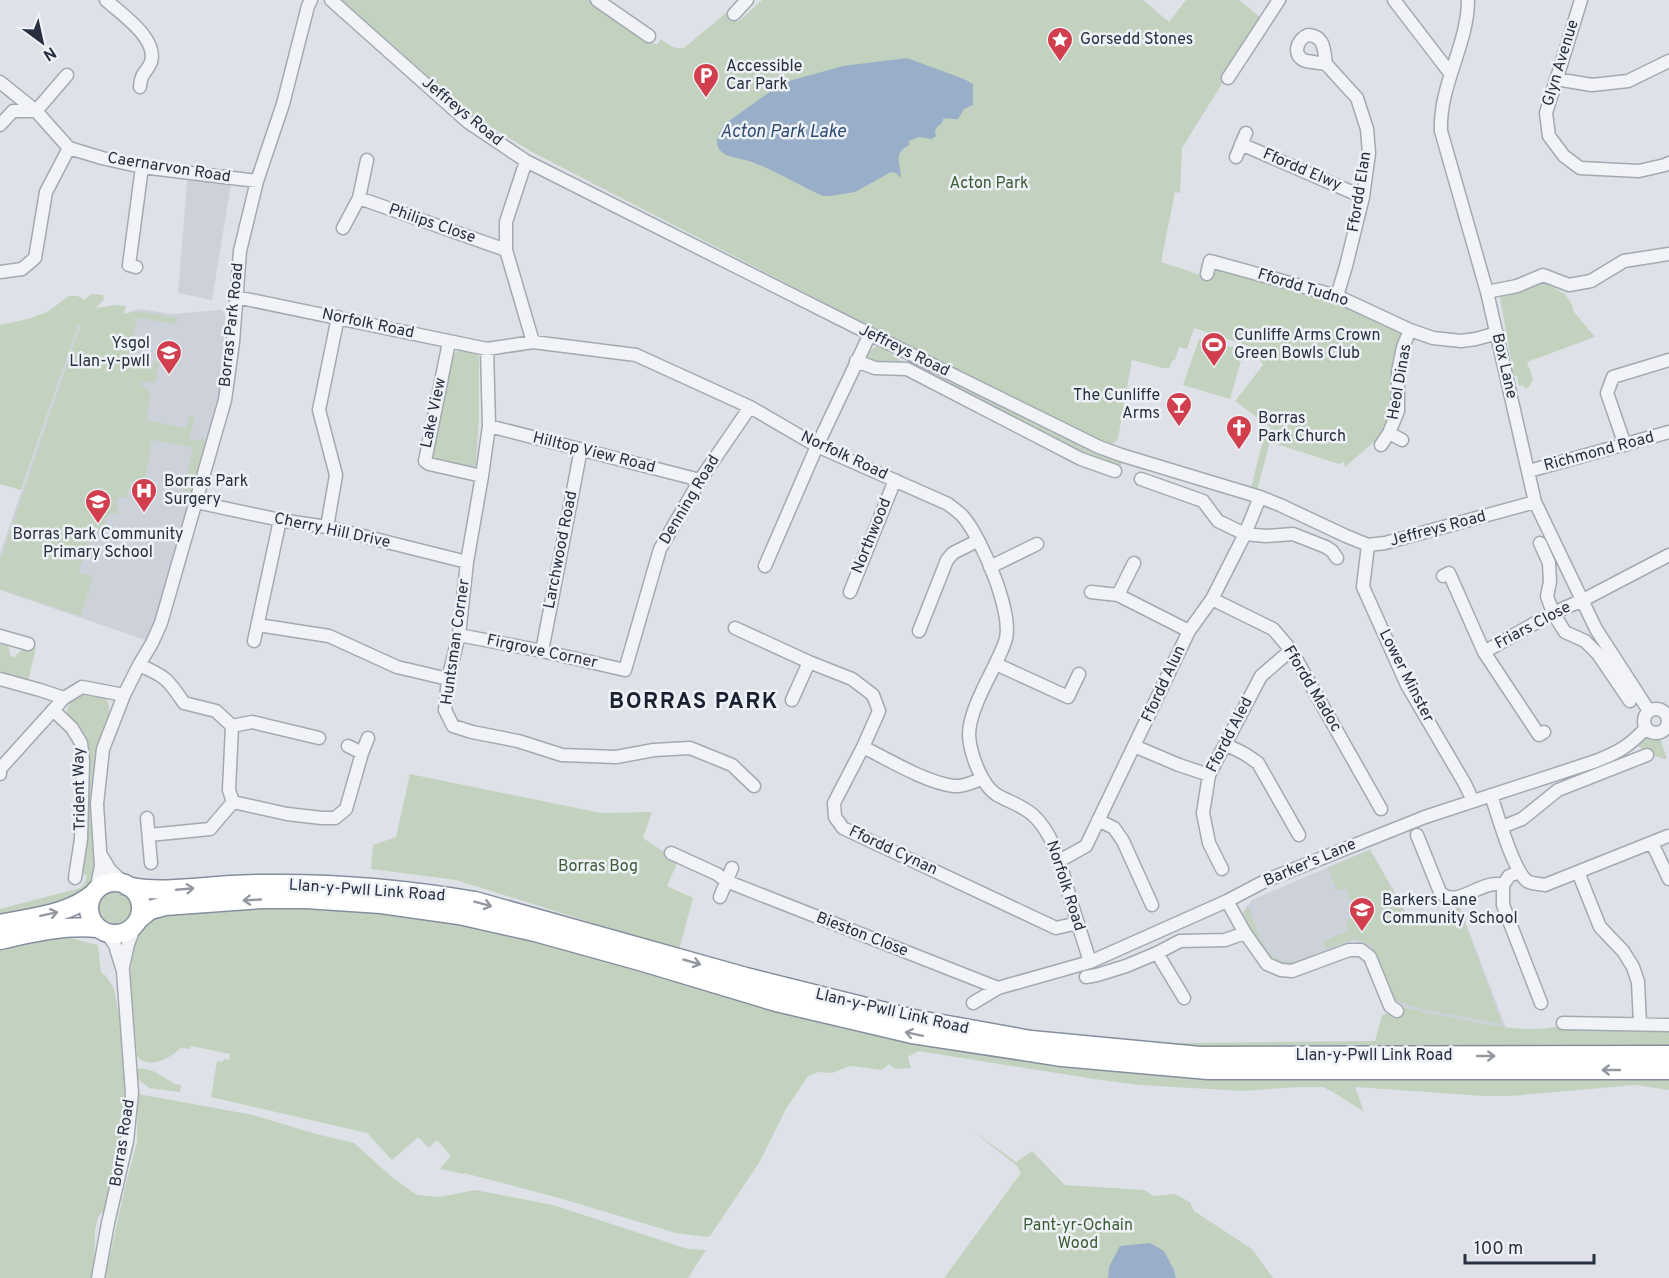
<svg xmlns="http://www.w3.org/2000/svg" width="1669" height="1278" viewBox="0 0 1669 1278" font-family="Overpass,sans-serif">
	<rect width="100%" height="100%" fill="#dee2e8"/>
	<!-- built -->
	<path fill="#ccd1da" d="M188,171L232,178L212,300L178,293Z
		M138,309L173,314L221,310L224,312L225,316L221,394L206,445L194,496L151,642L0,590V554L78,326L120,316Z
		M1370,849L1413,924L1459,905L1506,1028L1420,1012L1394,1003L1371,948L1354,941L1292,966L1266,955L1243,913L1252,900Z"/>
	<!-- green -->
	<path fill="#c3d2bf" d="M342,0H589L657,45L661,39C668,44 675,50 684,48L727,12L738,22L762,0H1143L1169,22L1186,0H1239L1262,19L1182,148L1180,193L1175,192L1161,262L1210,278L1214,268L1335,300L1400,331L1402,338L1395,405L1379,444L1373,443L1345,467L1344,462L1339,464L1270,442L1257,490L1251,488L1263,440L1271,428L1235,401L1263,365L1256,352L1251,347L1194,328L1187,349L1179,347L1175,360H1173L1169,368H1163L1132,360L1118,439L1114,443L1109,444L924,354L532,152L472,115Z
		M1540,283L1547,284L1565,294L1571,303L1574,312L1595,337L1527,362L1533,379L1529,387L1525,389L1524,385L1519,386L1517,376H1514L1500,298L1501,294Z
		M92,294L103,295L104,299L96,308L116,305L126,306L124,314L138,311L177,318L176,324L137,318L129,352L130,356L145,360L144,368L152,369L154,361L159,362L155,383L143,381L141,385L147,388L150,393L147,420L186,428L189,416L195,417L189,439L195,441L204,438L206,445L192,490L189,492L183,491L193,450H191L192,447L152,440L145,482C133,480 129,489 125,498L118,497L116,504C118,508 119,510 117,515L112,513L107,515L104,520L106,521L105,523L107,524L105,531L100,532L94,530L78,572L93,577L81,616L0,589V561L80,327L83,325L78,326L21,490L0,484V325L28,319L47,312L69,296H78L84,300Z
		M1199,339L1244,350L1230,399L1183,385Z
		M876,346C887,347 894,358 904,362C978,392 1047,434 1122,463L1121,466L1084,452L936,377L868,360L866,356L872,349Z
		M459,349L474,351L479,356V421L476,462V465L468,469L434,461L431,455L452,356Z
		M0,640C7,643 10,648 10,656L15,657C21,649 26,646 36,647L28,681L0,671Z
		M83,691L105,697L109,705V714L96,756L92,779V827L96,845L98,863L91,886L78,898L0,918V909L80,888L84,885L87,876L84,874L81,865L86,762L66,715C67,704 74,697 83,691Z
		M1649,734L1653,736H1659L1667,758L1664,759L1655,756L1638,746Z
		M410,774L601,813L652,812L643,838L678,861L667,886L693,898L679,950L456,880L371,869L373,845L396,837Z
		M1370,850L1413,926L1459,907L1502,1024L1421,1009L1396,1001L1371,945L1355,939L1326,949L1323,941L1349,931L1346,920L1357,916L1346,888L1337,891L1328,868Z
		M96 907a19 19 0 1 1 38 0a19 19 0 1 1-38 0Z
		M1248,905C1256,925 1263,963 1291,962C1298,962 1307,956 1314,954L1315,957C1308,960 1299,965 1292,966C1267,969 1253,931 1243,913Z
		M241,906L380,910L480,923L853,1025L1669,1077V1090L1636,1085L1511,1096H1483L1355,1087L1364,1112L1333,1092L1323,1087H1297L1244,1091L1139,1085L1094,1079L918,1051L908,1057L911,1068L895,1069L889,1064L882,1070L850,1066L832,1073L818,1072L808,1076L786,1109L759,1163L710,1236L706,1237L676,1233L559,1198L464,1173L463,1174L440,1169L451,1156L437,1140L429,1148L418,1137L392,1160L367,1133L211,1097L217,1061L223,1062L224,1059L229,1060L230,1054L191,1046L190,1049L181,1048C170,1058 150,1070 137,1057C136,1016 113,934 163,913C170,910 179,911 186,910C204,909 223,907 241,906Z
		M63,936L98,945L101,972L106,976L114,989L119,1016L124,1069V1111L120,1153L107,1207L98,1217L95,1231L94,1278H0V951Z
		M1404,1007C1424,1013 1444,1016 1465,1020C1496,1026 1531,1034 1563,1025L1565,1028L1669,1031V1048H1255L1164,1045L1155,1041L1173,1043L1375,1041L1382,1015L1394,1011L1399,1012Z
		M141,1068L153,1071L175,1084L181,1085L180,1092L149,1088L137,1078L136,1070Z
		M138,1094L253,1115L316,1134L354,1143L393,1178L417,1195L440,1197L475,1190L553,1205L688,1249L706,1250L688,1278H105L126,1183L137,1142Z
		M969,1128L1016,1162L1032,1151L1065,1185L1144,1190L1154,1196L1175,1194L1190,1202L1194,1211L1252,1249L1273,1278H1176L1174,1270L1109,1267L1108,1278H944L1021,1173L1016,1165Z"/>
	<!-- water -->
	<path fill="#98aec9" d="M907,58L964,79L973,84V105L964,109L958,119C952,120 948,117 943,119L942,123L938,126L935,131L936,136L932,139L919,137L909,141V145C892,154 901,163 901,178L896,173L891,172L855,192L830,196H823C798,185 775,170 749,161C740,158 725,158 719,149C714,140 720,129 726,123L774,89L789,81L843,66Z
		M1150,1243L1164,1251L1174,1270L1176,1278H1108L1109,1267L1120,1246Z"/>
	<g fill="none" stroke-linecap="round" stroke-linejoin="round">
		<defs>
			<path id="minor" d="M106,0C121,14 158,38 151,62C147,73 141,71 140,87
				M331,0L468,122L526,161L870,334L1099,447L1121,455L1260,497L1280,505L1346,536L1368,545L1385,543L1535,502
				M597,0L649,36
				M1394,0L1450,73
				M1468,0C1468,45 1439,85 1441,131L1487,292L1535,502L1596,629L1649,711
				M1581,0L1546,113L1549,136L1564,156L1580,168L1639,171L1665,165L1669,163
				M734,14L747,0
				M1308,35C1325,36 1324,50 1326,64C1320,63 1312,62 1306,61C1291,56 1297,39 1308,35Z
				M1326,64L1357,98L1367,129L1369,153L1363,197L1346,266L1337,296
				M1228,78L1279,0
				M1556,79L1592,85L1628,81L1669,61
				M0,82L36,111L69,148L102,158L142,167L257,181
				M0,125L13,111H36L67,75
				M1241,144L1363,197
				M1236,157L1246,133
				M526,161L506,222V250L533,342
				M359,198L506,250
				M343,228L359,198L367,160
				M136,267L129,265L142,167
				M0,272L22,269L35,258L46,192L69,148
				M1207,274L1210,261L1337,296L1410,330L1433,338L1461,341L1476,339L1497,333
				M1487,292L1517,286L1543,275L1569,285L1591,281L1624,261L1669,254
				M236,297L487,349L533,342L636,355L750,407L817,446L948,504C954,509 961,513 965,519C982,540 1015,616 1005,642C996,668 969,707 969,735C970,753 981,785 997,795C1008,801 1023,806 1033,815C1056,836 1062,872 1071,901C1077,922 1084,942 1090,962
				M449,342L425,461L429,464L482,476
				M487,349L489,426L482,476L467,562L459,635L448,679L445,710L453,726L472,732L518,741L562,755L616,757L654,750L690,748L732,765L754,786
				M856,361L875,368L907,369L1081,459L1115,471
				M489,426L700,480
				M1389,433L1402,440
				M1381,445L1389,433L1398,411V372L1403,347L1410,330
				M1625,445L1607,393L1613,377L1669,360
				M1529,471L1669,432
				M1141,479L1203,501L1218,521L1245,534L1266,536L1293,534L1326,547L1332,551L1337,558
				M196,502L280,520L327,527L467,562
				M327,527L336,475L319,410L338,317
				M1540,543L1549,563L1550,582L1547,596L1553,613L1565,632L1585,641L1598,654L1630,701
				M1368,545L1363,587L1407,685L1465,784L1473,801
				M765,566L817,446L870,334
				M990,567L1037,544
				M1443,576L1449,573L1484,652L1539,735L1544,732
				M850,592L895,480
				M1091,592L1118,595L1189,631
				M1118,595L1134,563
				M1212,599L1273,629L1291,650L1381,809
				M258,625L329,636L397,667L448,679
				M735,628L809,662L852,679L873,695L879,711L863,747L834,803L835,817L843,828L1056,928L1078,923
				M919,631L947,560L953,553L977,541
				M459,635L542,651L625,670L660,549L700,480L750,407
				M0,636L28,644
				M254,641L280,520
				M542,651L581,449
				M1484,652L1553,613L1583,600L1669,555
				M996,664L1068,697L1079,674
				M139,665C165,676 168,679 184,703L216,711L232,726L229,790L233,802L287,814L322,818H335L346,809L362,753L368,738
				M0,679L40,690L64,698
				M792,700L809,662
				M1644 721a12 12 0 1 1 24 0a12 12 0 1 1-24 0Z
				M53,710L72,728L81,743L83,761L81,839L75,878
				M232,726L252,722L319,738
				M1225,744L1245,754L1258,763L1299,835
				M348,746L362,753
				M1134,746L1179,765L1209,775
				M863,747C889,760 927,783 954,786C964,787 973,782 981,779
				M0,774V769L64,698L82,687L124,695
				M1491,795C1497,813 1513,870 1527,881C1532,884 1540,884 1545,885L1668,836
				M147,818L151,863
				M1098,820L1114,828L1123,841L1152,905
				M1502,827L1522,819L1558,790L1647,755
				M149,835L210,829L233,802
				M1417,835L1440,892C1457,910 1482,878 1503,885L1509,876L1519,872
				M1652,843L1669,879
				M671,853L717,874L726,881L998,988
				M101,855L110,870L125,884
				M1059,861L1086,846L1189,631L1212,599L1245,534L1260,497
				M1222,869L1209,843L1203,813L1209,775L1261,676L1291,650
				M1578,872L1600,927L1623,951L1633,967L1638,982L1640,1024
				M1503,885V905L1541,1003
				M96,891L101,866L97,804L103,749L124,695L139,665L152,643L161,623L225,400L233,342L240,251L257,181L283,104L308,6L311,0
				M720,897L732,868
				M1227,901L1245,933L1267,964L1281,970L1292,971L1349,950H1361L1370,957L1390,1006L1397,1011
				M1157,953L1184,998
				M123,967L128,944L136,923
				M1086,977L1097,975L1126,966L1157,953L1180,941L1225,940L1245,933
				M973,1003L998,988L1090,962L1227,901L1267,880L1425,817L1596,761C1619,752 1629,746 1646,728
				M1563,1023L1669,1025
				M98,1278L108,1223L127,1141L132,1093L123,971L115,945L106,932"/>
			<path id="highway" d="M89 908a26 26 0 1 1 52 0a26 26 0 1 1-52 0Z
				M127,886C153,892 178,889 205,887C224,885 244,884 264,884C335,883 405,889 475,901L746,977L914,1019L1031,1040L1200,1056L1669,1055
				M138,920L150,910L165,906L262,899H306L381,904L459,915L535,932L643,962L776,1002L912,1034L1062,1057L1208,1070H1669
				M0,924C32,917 68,915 94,893
				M0,940C34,932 63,925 98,928"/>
		</defs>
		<!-- minor casing -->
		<use href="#minor" stroke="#a3a9b2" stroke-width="15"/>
		<!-- highway casing -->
		<use href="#highway" stroke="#858e9f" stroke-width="21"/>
		<!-- minor -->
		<use href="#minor" stroke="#f1f3f6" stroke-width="12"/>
		<!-- highway -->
		<use href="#highway" stroke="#fff" stroke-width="18"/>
	</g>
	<!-- one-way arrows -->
	<defs><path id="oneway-shaft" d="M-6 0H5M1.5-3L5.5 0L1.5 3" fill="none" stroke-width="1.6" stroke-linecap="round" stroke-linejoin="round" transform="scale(1.5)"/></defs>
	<g stroke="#9397a0">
		<use href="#oneway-shaft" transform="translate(185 889) rotate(-5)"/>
		<use href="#oneway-shaft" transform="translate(252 900) rotate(177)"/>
		<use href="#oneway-shaft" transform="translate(483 904) rotate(15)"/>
		<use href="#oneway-shaft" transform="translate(49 914) rotate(-12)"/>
		<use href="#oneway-shaft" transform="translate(692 962) rotate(16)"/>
		<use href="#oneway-shaft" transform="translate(914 1034) rotate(-168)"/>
		<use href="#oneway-shaft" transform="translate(1486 1056)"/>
		<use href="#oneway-shaft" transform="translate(1611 1070) rotate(-180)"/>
	</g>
	<!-- icons -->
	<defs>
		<symbol id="sight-pin" viewBox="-11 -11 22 30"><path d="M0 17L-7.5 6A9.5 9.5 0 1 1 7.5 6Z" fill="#d13f4f" stroke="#eef1f6"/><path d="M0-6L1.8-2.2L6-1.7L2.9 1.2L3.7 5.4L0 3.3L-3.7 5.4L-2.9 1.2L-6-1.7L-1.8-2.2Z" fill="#fff"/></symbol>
		<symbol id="parking-pin" viewBox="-11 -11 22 30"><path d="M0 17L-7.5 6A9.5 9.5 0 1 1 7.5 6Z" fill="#d13f4f" stroke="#eef1f6"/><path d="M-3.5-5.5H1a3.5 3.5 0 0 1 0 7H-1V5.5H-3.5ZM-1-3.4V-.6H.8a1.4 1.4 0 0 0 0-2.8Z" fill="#fff"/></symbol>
		<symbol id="stadium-pin" viewBox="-11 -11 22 30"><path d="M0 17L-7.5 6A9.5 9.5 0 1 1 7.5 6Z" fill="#d13f4f" stroke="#eef1f6"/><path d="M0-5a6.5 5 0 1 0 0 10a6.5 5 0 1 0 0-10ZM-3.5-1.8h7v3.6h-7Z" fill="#fff"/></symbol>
		<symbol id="school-pin" viewBox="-11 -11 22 30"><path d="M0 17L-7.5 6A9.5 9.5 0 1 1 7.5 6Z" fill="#d13f4f" stroke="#eef1f6"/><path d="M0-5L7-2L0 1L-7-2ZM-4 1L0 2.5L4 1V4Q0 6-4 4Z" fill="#fff"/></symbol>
		<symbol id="bar-pin" viewBox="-11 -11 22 30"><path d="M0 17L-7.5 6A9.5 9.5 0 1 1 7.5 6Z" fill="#d13f4f" stroke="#eef1f6"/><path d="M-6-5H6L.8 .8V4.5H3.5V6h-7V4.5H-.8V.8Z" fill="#fff"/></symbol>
		<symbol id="church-pin" viewBox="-11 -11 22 30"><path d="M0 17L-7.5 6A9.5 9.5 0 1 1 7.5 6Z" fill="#d13f4f" stroke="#eef1f6"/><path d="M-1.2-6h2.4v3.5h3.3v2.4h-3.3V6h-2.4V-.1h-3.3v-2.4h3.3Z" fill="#fff"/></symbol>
		<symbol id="hospital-pin" viewBox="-11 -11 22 30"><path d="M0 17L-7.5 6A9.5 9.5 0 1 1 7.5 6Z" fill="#d13f4f" stroke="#eef1f6"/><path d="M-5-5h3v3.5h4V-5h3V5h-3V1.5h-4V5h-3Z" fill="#fff"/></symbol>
	</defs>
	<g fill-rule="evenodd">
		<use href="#sight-pin" x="1045" y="25" width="30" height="40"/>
		<use href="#parking-pin" x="691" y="61" width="30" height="40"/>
		<use href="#stadium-pin" x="1199" y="330" width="30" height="40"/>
		<use href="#school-pin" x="154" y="338" width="30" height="40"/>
		<use href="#bar-pin" x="1164" y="390" width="30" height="40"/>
		<use href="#church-pin" x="1224" y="413" width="30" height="40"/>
		<use href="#hospital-pin" x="129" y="476" width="30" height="40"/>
		<use href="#school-pin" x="83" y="487" width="30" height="40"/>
		<use href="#school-pin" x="1347" y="895" width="30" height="40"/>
	</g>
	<g text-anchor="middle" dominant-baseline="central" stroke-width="5" stroke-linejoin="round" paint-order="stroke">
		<!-- poi labels -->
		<g font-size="16" fill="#272f40" stroke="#eef1f6" text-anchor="start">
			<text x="1080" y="40">Gorsedd Stones</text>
			<text x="726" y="67">Accessible<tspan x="726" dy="18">Car Park</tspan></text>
			<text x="1234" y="336">Cunliffe Arms Crown<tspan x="1234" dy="18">Green Bowls Club</tspan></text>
			<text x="150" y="344" text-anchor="end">Ysgol<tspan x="150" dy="18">Llan-y-pwll</tspan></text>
			<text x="1160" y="396" text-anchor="end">The Cunliffe<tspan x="1160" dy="18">Arms</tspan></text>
			<text x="1258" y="419">Borras<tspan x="1258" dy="18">Park Church</tspan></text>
			<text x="164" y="482">Borras Park<tspan x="164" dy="18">Surgery</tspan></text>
			<text x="98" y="535" text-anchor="middle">Borras Park Community<tspan x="98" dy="18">Primary School</tspan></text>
			<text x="1382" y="901">Barkers Lane<tspan x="1382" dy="18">Community School</tspan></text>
		</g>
		<!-- street labels -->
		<g font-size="16" fill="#272f40" stroke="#eef1f6">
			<text transform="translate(1561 63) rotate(-73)">Glyn Avenue</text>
			<text transform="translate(462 112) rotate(39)">Jeffreys Road</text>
			<text transform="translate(169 168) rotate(9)">Caernarvon Road</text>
			<text transform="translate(1302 170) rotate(23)">Ffordd Elwy</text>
			<text transform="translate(1360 192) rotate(-81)">Ffordd Elan</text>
			<text transform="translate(432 224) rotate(19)">Philips Close</text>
			<text transform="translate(1303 288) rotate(17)">Ffordd Tudno</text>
			<text transform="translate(368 324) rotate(12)">Norfolk Road</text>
			<text transform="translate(232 325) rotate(-84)">Borras Park Road</text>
			<text transform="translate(904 351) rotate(26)">Jeffreys Road</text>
			<text transform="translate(1504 366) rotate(77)">Box Lane</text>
			<text transform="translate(1400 382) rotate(-80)">Heol Dinas</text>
			<text transform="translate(434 413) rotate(-78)">Lake View</text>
			<text transform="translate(1599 452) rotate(-15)">Richmond Road</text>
			<text transform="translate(594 453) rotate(14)">Hilltop View Road</text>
			<text transform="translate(844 456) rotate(25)">Norfolk Road</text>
			<text transform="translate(690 500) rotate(-59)">Denning Road</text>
			<text transform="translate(1438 529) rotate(-15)">Jeffreys Road</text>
			<text transform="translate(332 531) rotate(12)">Cherry Hill Drive</text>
			<text transform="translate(872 536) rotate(-68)">Northwood</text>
			<text transform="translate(561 550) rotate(-79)">Larchwood Road</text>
			<text transform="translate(1533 626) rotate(-28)">Friars Close</text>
			<text transform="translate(456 642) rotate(-82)">Huntsman Corner</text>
			<text transform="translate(542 652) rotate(12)">Firgrove Corner</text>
			<text transform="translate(1406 676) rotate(63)">Lower Minster</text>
			<text transform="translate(1164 684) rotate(-65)">Ffordd Alun</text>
			<text transform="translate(1312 689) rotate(59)">Ffordd Madoc</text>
			<text transform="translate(1230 735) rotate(-63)">Ffordd Aled</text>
			<text transform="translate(80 789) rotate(-91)">Trident Way</text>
			<text transform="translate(893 851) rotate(25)">Ffordd Cynan</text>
			<text transform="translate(1310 863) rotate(-23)">Barker's Lane</text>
			<text transform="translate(1065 886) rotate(72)">Norfolk Road</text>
			<text transform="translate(367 891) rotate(4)">Llan-y-Pwll Link Road</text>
			<text transform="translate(862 935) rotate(21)">Bieston Close</text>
			<text transform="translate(892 1012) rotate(13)">Llan-y-Pwll Link Road</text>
			<text x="1374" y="1056">Llan-y-Pwll Link Road</text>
			<text transform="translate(123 1143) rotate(-81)">Borras Road</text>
		</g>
		<!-- park labels -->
		<g font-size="16" fill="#3a5c34" stroke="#eef1f6">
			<text x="989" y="184">Acton Park</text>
			<text x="598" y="867">Borras Bog</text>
			<text x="1078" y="1226">Pant-yr-Ochain<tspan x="1078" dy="18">Wood</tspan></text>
		</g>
		<!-- water labels -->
		<g font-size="18" font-style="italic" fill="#304c74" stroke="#eef1f6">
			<text x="783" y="132">Acton Park Lake</text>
		</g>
		<!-- district labels -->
		<g font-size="22" font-weight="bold" letter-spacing="1.5" fill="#192030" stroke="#eef1f6">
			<text x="694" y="702">BORRAS PARK</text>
		</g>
	</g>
	<!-- north arrow -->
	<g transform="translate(42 42) rotate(147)" stroke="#eef1f6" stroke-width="4.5" paint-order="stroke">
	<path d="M0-4.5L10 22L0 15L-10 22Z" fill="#272f40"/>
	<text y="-9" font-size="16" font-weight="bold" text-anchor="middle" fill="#272f40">N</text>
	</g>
	<!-- scale -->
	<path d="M1465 1254v9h129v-9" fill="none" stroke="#272f40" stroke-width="3"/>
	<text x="1474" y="1254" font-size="18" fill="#272f40" stroke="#eef1f6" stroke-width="4.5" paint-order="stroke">100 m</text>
</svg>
